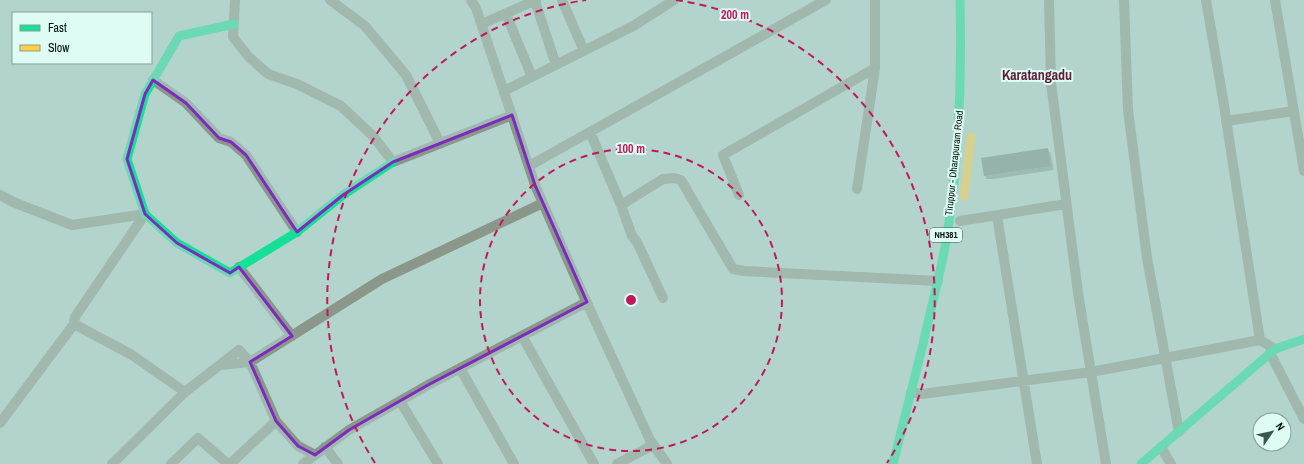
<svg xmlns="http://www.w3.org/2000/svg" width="1304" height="464" viewBox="0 0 1304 464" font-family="'Archivo Narrow',sans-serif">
	<defs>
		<filter id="shadow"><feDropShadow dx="2.5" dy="4" stdDeviation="0" flood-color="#0004"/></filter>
	</defs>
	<rect width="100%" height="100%" fill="#b2d4cc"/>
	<!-- building -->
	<path fill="#728a85" filter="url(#shadow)" d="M1048,148L1051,166L984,176L981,158Z"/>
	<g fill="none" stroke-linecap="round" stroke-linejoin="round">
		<!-- street -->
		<path stroke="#8b978a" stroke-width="10" d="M235,0L233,37L248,56L268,74L297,84L341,106L373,136L393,162L512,115
			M330,0L365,26L406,75L440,143
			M471,0L476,8L535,185L581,290L650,440L667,464
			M562,0L584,51
			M1049,0L1051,83L1078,293L1106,464
			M1124,0L1128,110L1147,258L1179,432
			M1206,0L1223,99L1260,340L1275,349
			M1275,0L1304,171
			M535,1L556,65
			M506,14L532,77
			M482,24L536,0
			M153,80L186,103L219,138L231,142L246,155L297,232
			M504,91L635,25L674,0
			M1226,121L1294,111
			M590,132L621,205L632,236L637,242L663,298
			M529,166L826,0
			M857,189L875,68V0
			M0,195L13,202L72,225L145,214
			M739,195L723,155L875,68
			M621,205L663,179L674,178L681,180L733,269L744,271L938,281
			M997,216L1037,464
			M960,221L1066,204
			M239,267L292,336
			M74,324L132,355L185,392
			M522,336L594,464
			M1270,353L1304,419
			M220,365L250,362L276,421L298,446L315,455
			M460,368L514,464
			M911,392L922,394L1091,372L1260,340
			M400,401L438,464
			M0,423L74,324L75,317L145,214
			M325,447L338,464
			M1161,447L1171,464
			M112,464L185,392L239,350L250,362L382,279L543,203
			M171,464L198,438L228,464
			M230,464L276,421
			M303,464L349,430L428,385L587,302
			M617,464L653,445"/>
		<!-- fast -->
		<path stroke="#16e098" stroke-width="9" d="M234,24L179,36L145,94L127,159L145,214L177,243L230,273L297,232L343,195L393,162
			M893,464C903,424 913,384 923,344C930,312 939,279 945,247C959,165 962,83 960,0
			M1141,464L1275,349L1304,339"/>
		<!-- slow -->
		<path stroke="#ffcf43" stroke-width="9" d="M964,196L971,137"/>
	</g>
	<!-- marked area -->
	<path d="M0 0H1304V464H0ZM153,80L186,103L219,138L231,142L246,155L297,232L343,195L393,162L512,115L535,185L587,302L428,385L349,430L315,455L298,446L276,421L250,362L292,336L239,267L230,273L177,243L145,214L127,159L145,94Z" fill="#b2d4cc" fill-opacity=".55" fill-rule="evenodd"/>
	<path fill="none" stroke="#7b2cbf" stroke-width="3" stroke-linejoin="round" d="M153,80L186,103L219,138L231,142L246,155L297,232L343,195L393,162L512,115L535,185L587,302L428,385L349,430L315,455L298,446L276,421L250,362L292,336L239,267L230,273L177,243L145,214L127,159L145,94Z"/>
	<!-- distance rings -->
	<g fill="none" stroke="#c2185b" stroke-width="2" stroke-dasharray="7 5">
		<circle cx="631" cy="300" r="151"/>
		<path d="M375 463A303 303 0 0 1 586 0M676 0A303 303 0 0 1 887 463"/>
	</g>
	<g text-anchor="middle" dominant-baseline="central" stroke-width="4" stroke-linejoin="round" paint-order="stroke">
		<!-- shield labels -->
		<rect fill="#defcf4" stroke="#435752" stroke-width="1" x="930" y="228" width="32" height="14" rx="3"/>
		<g font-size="9" font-weight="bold" fill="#00100c">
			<text x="946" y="235">NH381</text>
		</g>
		<!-- street labels -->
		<g font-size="10" fill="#00100c" stroke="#defcf4">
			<text transform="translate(954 163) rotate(-84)">Tiruppur - Dharapuram Road</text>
		</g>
		<!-- district labels -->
		<g font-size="14" font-weight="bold" fill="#601e39" stroke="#defcf4">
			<text x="1037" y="75">Karatangadu</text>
		</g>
	</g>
	<circle cx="631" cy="300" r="6" fill="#c2185b" stroke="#defcf4" stroke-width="2"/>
	<g font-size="12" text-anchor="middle" font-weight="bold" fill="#c2185b" stroke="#defcf4" stroke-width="4" stroke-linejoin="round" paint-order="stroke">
		<text x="735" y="19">200 m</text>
		<text x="631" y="153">100 m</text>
	</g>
	<!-- legend -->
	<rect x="12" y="12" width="140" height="52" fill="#defcf4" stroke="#859e97"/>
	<rect x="20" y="25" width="20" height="6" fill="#16e098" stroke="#859e97"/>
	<text x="48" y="32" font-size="12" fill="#00100c">Fast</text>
	<rect x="20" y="45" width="20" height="6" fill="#ffcf43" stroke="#859e97"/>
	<text x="48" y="52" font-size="12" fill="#00100c">Slow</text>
	<!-- north arrow -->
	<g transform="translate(1272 432) rotate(56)"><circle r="19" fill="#defcf4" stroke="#859e97"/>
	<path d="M0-3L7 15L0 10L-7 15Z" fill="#3e554f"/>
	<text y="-6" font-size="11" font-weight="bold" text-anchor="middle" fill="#00100c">N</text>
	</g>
</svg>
